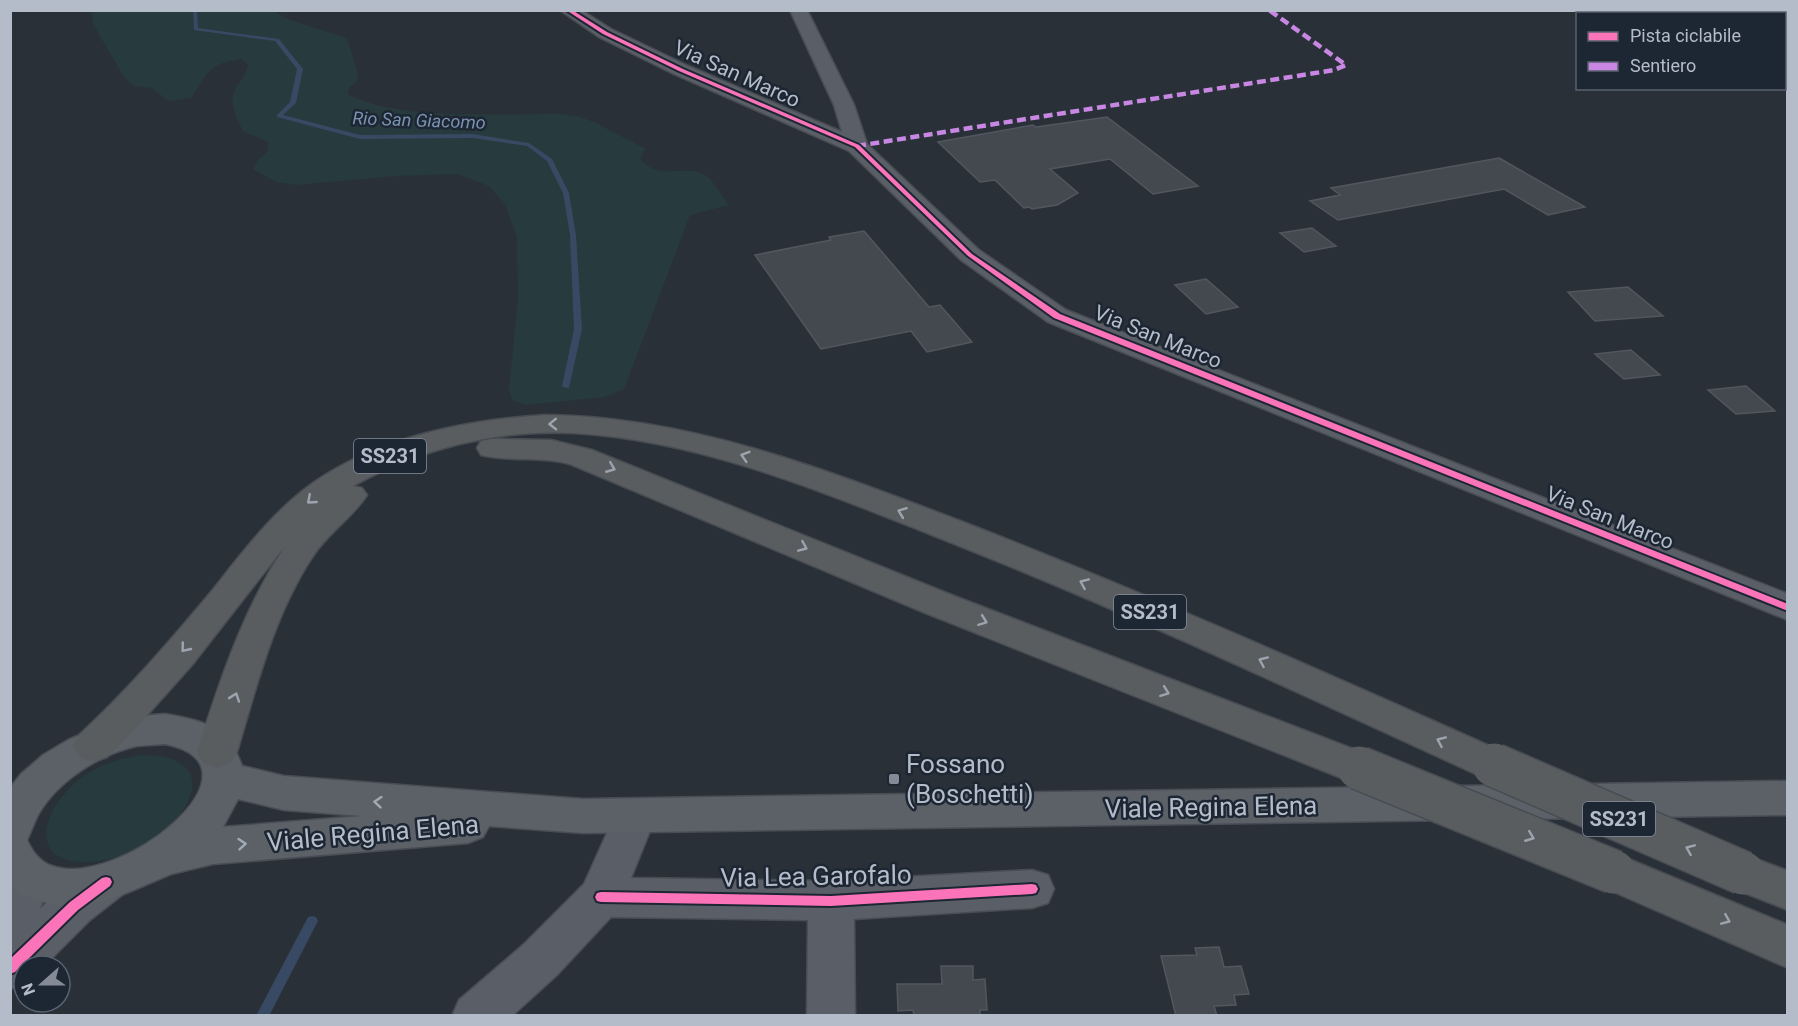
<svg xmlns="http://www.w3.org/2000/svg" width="1798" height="1026" viewBox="0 0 1798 1026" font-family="Roboto,sans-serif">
	<rect width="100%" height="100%" fill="#2a3038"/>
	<!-- green -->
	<path fill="#273a3e" d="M92,11H275C286,22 329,31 347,38L358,74L357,81L349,88L348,94C400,122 502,113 562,114L580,117L594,122L646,149L640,158C660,185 688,160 709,178C716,185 722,197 729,205L690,215L624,389L605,397L525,405L512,400L509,389L518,300L517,237L505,204L489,186L458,174L397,176L296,185L276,182L253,169L258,160L268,151V142L243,131C236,117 227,100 237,86C242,79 246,74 248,65L242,59C206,64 210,72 191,98L169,101L151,88L134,86L124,77L93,24Z
		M142,755C227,756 189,822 141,848C125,856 107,861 89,862C21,864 46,802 83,777C101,764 121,758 142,755Z"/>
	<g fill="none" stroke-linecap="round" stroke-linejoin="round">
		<!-- stream -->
		<path fill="#384963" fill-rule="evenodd" d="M193,10H197L198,28L279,39L303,69L296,103L283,115L360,135L473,134L529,143L552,159L569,193L576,235L582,329L569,388H566L562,386L574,329L570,235L563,193L547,161L527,146L473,138L360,139L277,117V115L290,102L297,69L275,41L194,30Z
			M312,916L316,917L318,921L269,1016H256L308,917Z"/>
	</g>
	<!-- building -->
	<path fill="#444950" stroke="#52575f" stroke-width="1.5" d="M1107,117L1198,186L1153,194L1110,159L1050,169L1078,193L1057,205L1032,209L1029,207L1024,208L995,180L980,182L938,142L1033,125L1036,127Z
		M1499,158L1585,207L1548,215L1504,189L1338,220L1310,201L1340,195L1331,188Z
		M1312,228L1336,246L1304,252L1280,233Z
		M864,231L929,307L940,305L972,342L927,352L911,331L821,349L755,255L831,240L829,237Z
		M1206,279L1238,307L1206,314L1175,285Z
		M1628,287L1663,316L1595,321L1568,292Z
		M1631,350L1660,375L1624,379L1595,354Z
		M1746,386L1775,411L1736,414L1708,390Z
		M1219,947L1224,967L1241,966L1249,994L1234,995L1236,1005L1214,1006L1217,1016H1176L1161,956L1197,955L1195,948Z
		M941,966H973V980L985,979L987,1010H980V1016H914L913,1010L898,1011L897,984H942Z"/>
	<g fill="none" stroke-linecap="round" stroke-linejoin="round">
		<defs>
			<path id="minor" d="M560,10H581L611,29L688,66L842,132L834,105L790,10H807L854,105L867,144L979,250L1066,310L1788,594V620L1048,322L961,260L849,151L674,74L599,37Z
				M635,799L650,804L656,816L631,878L831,881L1032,870L1048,875L1054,889L1048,903L1032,908L854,919L855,1016H807L808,920L611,917L557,975L512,1016H452L459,1000L523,945L584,884L620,804Z
				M29,858L45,864L51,877L40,909C53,897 90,861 108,864C112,864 118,867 122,869L128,882L122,895L90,920L44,966H24V984L10,989V869L13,864Z"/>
			<path id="major" d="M165,714C204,721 228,726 242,766L284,776L583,799L1788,781V815L583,833L489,826L483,837L468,843L213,864L171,874L129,892L105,901L80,906H56L20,894L10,886V788L21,774L43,755L68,740L96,728L138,716ZM165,744C274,766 119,890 52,866C40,862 32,851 27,840C31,832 34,823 38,815C57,781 100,754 137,746C146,745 156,745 165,744ZM238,799L284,810L363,816L223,827Z"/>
			<path id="highway" d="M545,415C690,416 829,471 963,522C1147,593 1328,674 1508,754L1514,765L1508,776L1494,781L1480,776C1299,693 1118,608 932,535C818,490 698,440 574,433C497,429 420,449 353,486L362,488L367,495C353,517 328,533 313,556C274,615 257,685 237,752L231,763L217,768L203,763L197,752C220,680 243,610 285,546L192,665L125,740L107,757L93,762L79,757L73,746L79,735C127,691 169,642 211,592C242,553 272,512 313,483C379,437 467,420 545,415Z
				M492,439L551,440L592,450L949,594L1374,757L1380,768L1374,779L1359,784L1344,779L923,612L570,464C541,456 510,462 481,455L477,448L481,441Z
				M1614,853L1788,925V968L1598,885L1592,872L1598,859Z
				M1743,854L1788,871V910L1727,886L1721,873L1727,860Z"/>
		</defs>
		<!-- minor casing -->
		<use href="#minor" stroke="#484c53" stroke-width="3"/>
		<!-- major casing -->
		<use href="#major" stroke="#484c55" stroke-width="3"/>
		<!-- highway casing -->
		<use href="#highway" stroke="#474c53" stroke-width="3"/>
		<!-- minor -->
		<use href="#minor" fill="#5a5e66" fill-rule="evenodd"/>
		<!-- major -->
		<use href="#major" fill="#5c6168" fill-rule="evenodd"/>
		<!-- highway -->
		<use href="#highway" fill="#5a5d60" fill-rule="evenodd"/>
		<defs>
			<path id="highway-bridge" d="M1494,765L1743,873
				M1359,768L1614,872"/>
		</defs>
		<!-- highway-bridge casing -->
		<use href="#highway-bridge" stroke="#474c53" stroke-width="46" stroke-linecap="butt"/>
		<!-- highway-bridge -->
		<use href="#highway-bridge" stroke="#5a5d60" stroke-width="43"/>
		<!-- quiet -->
		<path stroke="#c787e3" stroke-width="4.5" stroke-dasharray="9 4.5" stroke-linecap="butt" d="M857,146L1334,70L1346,65L1269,10"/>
		<defs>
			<path id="cycleway" d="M566,10H572L607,32L683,69L859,145L972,254L1060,314L1788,604V611L1054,318L968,256L855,147L679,71L603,34Z
				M106,877L110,878L112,882L110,886L78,910L15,972L10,974V959L70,902L102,878Z
				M1032,884L1036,885L1038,889L1036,893L1032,894L831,906L601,902L597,901L595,897L597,893L601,892L831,896Z"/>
		</defs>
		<!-- cycleway casing -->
		<use href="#cycleway" stroke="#1d2633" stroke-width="4"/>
		<!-- cycleway -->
		<use href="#cycleway" fill="#fb73b8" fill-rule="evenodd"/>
	</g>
	<!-- one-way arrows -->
	<defs><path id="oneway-chevron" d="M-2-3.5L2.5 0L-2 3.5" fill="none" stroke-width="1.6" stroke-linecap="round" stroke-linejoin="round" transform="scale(1.5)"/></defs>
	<g stroke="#9ea4af">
		<use href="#oneway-chevron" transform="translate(553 424) rotate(179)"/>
		<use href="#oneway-chevron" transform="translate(745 456) rotate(-163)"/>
		<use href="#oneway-chevron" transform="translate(611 468) rotate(22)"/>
		<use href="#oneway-chevron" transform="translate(311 500) rotate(139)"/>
		<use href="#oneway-chevron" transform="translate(902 512) rotate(-159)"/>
		<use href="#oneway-chevron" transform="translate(803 547) rotate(23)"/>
		<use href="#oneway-chevron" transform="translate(1084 583) rotate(-157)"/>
		<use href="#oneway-chevron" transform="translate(983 621) rotate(21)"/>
		<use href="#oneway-chevron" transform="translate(185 648) rotate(129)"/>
		<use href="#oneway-chevron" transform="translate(1263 661) rotate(-156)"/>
		<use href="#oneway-chevron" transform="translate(1165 692) rotate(21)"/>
		<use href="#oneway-chevron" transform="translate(235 697) rotate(-71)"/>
		<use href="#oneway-chevron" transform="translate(1441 741) rotate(-156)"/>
		<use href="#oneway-chevron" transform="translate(1530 837) rotate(22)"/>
		<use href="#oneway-chevron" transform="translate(1690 849) rotate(-157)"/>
		<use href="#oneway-chevron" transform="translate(1726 920) rotate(23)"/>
	</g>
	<g stroke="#a2aab6">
		<use href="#oneway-chevron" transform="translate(378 802) rotate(-175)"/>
		<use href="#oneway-chevron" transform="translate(242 844) rotate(-5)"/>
	</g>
	<!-- markers -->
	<rect fill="#848b96" stroke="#1d2633" stroke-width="2" x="888" y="773" width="12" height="12" rx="3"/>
	<g text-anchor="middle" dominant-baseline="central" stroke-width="5" stroke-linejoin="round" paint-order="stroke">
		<!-- far-water labels -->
		<g font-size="18" font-style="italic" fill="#7c92b1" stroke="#1d2633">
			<text transform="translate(419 120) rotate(2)">Rio San Giacomo</text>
		</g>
		<!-- shield labels -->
		<g fill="#1d2633" stroke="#878f9c" stroke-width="1.5">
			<rect x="354" y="439" width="72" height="34" rx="4.5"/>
			<rect x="1114" y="595" width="72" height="34" rx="4.5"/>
			<rect x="1583" y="802" width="72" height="34" rx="4.5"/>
		</g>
		<g font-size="20" font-weight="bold" fill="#b4bcc9">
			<text x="390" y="456">SS231</text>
			<text x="1150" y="612">SS231</text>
			<text x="1619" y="819">SS231</text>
		</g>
		<!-- street labels -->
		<g font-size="21" fill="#b4bcc9" stroke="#1d2633">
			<text transform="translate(737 74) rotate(24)">Via San Marco</text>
			<text transform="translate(1158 337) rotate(22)">Via San Marco</text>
			<text transform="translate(1610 518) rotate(22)">Via San Marco</text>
		</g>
		<!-- near-poi labels -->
		<g font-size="26" fill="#b4bcc9" stroke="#1d2633" text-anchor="start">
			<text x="906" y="764">Fossano<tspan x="906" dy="30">(Boschetti)</tspan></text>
		</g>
		<!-- near-street labels -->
		<g font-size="26" fill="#b4bcc9" stroke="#1d2633">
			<text transform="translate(1211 807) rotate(-1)">Viale Regina Elena</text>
			<text transform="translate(373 833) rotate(-5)">Viale Regina Elena</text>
			<text transform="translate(816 876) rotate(-1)">Via Lea Garofalo</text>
		</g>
	</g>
	<!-- border -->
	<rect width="1798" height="1026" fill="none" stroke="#b4bcc9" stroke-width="24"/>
	<!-- legend -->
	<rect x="1576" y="12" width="210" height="78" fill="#1d2633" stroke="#59626f" stroke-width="1.5"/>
	<rect x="1588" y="32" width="30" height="9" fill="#fb73b8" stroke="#59626f" stroke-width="1.5"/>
	<text x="1630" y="42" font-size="18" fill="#b4bcc9">Pista ciclabile</text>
	<rect x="1588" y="62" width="30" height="9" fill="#c787e3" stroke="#59626f" stroke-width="1.5"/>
	<text x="1630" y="72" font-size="18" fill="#b4bcc9">Sentiero</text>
	<!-- north arrow -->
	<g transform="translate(42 984) rotate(249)"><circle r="28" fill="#1d2633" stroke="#59626f" stroke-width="1.5"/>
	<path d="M0-4.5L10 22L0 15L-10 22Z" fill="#848b96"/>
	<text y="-9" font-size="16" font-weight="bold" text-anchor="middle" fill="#b4bcc9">N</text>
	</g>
</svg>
